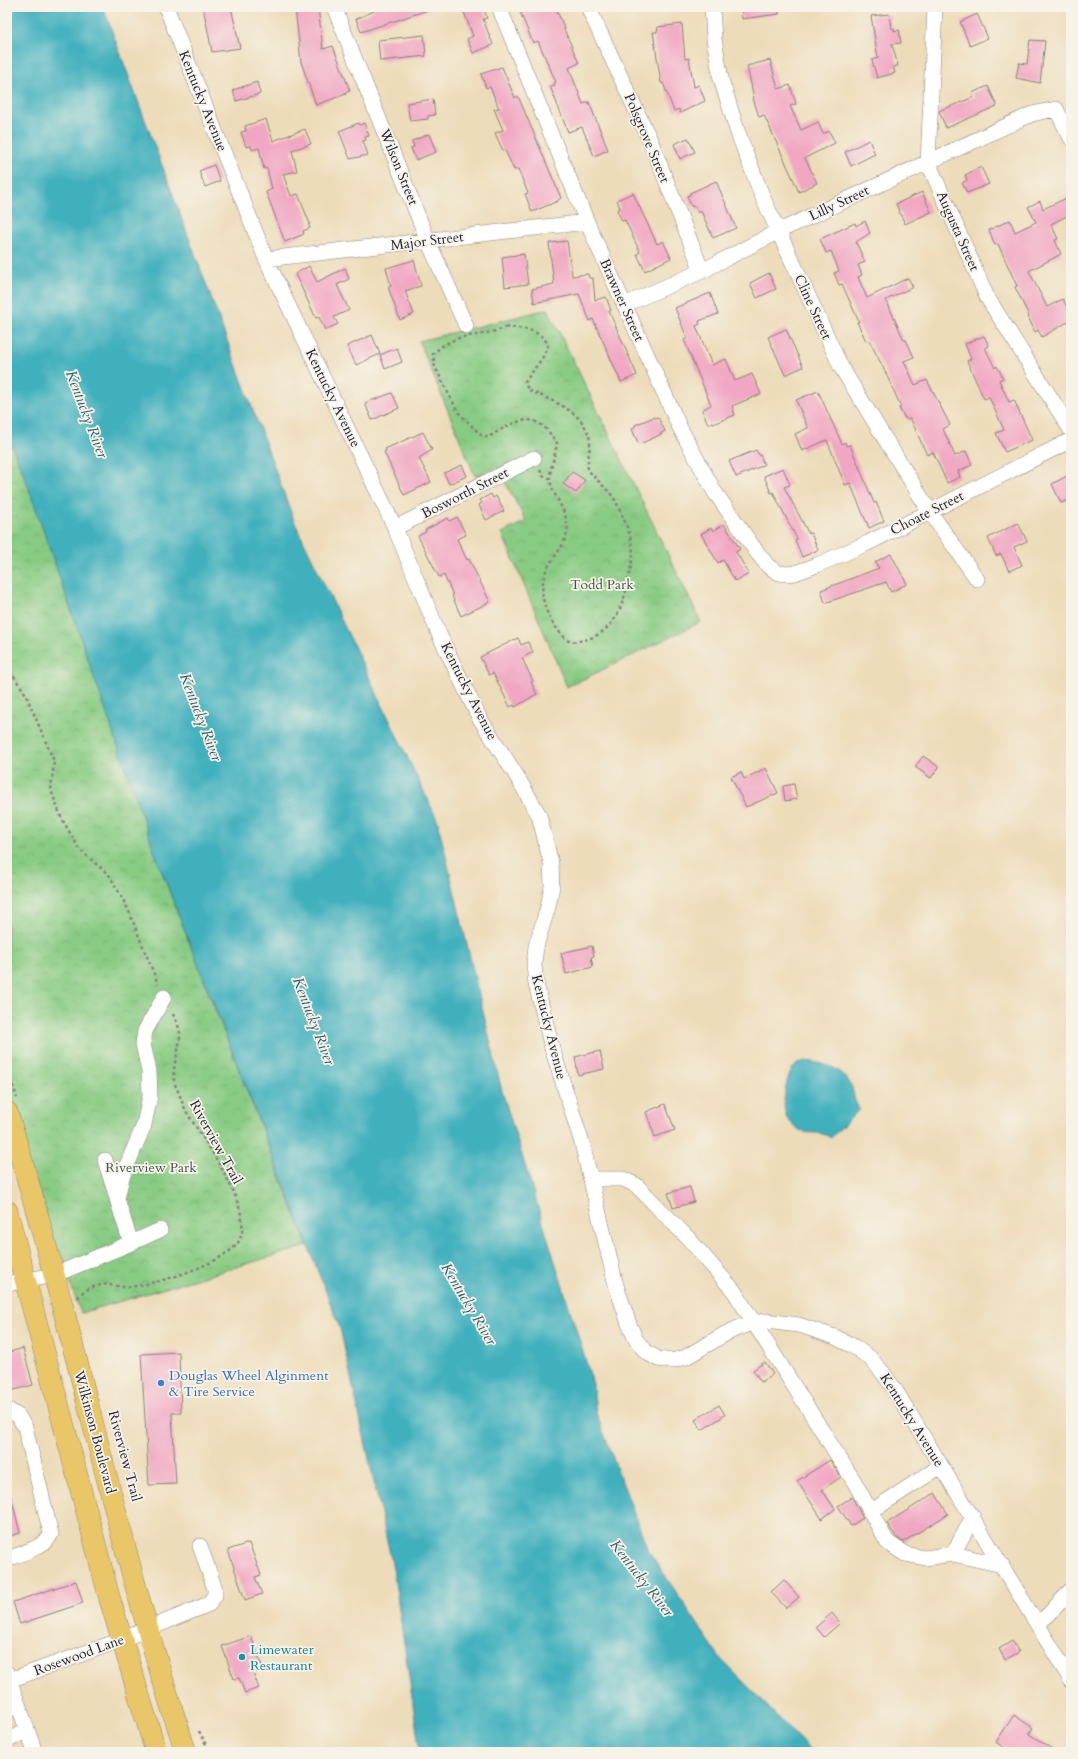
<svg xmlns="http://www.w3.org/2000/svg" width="1078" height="1759" viewBox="0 0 1078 1759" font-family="Cardo,serif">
	<defs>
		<pattern id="park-crowns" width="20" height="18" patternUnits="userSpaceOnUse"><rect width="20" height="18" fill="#88cb83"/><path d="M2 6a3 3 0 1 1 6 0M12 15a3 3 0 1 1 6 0" fill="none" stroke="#75ae72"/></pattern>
	</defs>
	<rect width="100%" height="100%" fill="#f7f3e8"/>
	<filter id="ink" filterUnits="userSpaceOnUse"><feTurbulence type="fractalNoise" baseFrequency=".025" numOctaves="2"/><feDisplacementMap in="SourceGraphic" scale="8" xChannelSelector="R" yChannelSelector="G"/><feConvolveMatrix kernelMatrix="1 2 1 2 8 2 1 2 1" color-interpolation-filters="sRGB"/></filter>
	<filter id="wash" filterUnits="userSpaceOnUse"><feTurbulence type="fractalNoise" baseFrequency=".012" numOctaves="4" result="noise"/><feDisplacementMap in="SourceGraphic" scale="16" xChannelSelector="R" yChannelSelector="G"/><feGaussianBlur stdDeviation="0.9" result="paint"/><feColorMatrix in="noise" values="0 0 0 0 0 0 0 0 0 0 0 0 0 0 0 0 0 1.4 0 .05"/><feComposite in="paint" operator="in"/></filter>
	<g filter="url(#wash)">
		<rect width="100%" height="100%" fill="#eddcb9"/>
		<!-- park -->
		<path fill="url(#park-crowns)" stroke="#55765f" d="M548,309L701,622L567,687L502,533L526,521L497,467L475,476L419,341Z
			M7,434L26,480L157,859L307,1246L81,1313L7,1114Z"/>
		<!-- water -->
		<path fill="#41b0bd" stroke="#32697c" d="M7,7H103L295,523L437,819L502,1091L593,1384L596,1413L648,1550L721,1659L812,1752H420L393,1568L340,1328L157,859L26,480L7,434Z
			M804,1061C823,1063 842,1067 851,1085C855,1094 853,1102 860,1109L831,1138C820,1130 812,1135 801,1131C798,1129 789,1122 787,1118C781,1106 785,1074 796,1065C798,1063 802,1062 804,1061Z"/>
		<g id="blocks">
			<!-- building -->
			<path fill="#f1a7c3" d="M203,7H231L240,48L212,52Z
				M295,7H318L323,49L333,46L350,91L345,93L346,94L316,105L301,62Z
				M372,7H430L431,9L361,32L356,19L374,11Z
				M462,7H483L487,18L483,19L493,45L473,53L467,39L473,36Z
				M518,7H555L565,29H564L579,63L569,68L583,104L589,102L608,150L594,156L582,127L568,132L550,86L555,85L554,83L556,82L538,41L533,43Z
				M741,7H778L779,14L742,19Z
				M889,14L891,28H894V31L899,30L901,43L892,44L898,66L893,67L895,73L877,78L872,60L878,58L871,16Z
				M977,14L988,38L970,46L960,22Z
				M682,24L685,59L689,58L694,87L699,85L705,101L680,113L679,109L674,111L663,83H661L653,32H657L658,27Z
				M424,35L426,56L380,61L378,40Z
				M1030,40L1045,41L1040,83L1016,78L1019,63L1027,64Z
				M770,60L778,89L790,85L796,104L790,106L801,130L818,122L823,134L829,131L835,143L805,158L817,183L799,192L764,115L759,117L753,98H754L747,66Z
				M502,67L515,98L518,96L561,198L558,200V201L532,212L525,194L528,193L518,169L514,170L505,150L503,151L495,133L503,130L494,109L499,108L490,87L486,88L481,74Z
				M257,82L260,94L236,101L233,90Z
				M988,86L997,106L946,128L939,111L974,97L972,93Z
				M433,99L435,115L428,116V119L410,121L407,103Z
				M266,119L273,141L305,129L311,144L292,150L297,171L283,174L291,196L298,194L310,224H308L310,228L303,231L304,234L285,242L266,192L272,189L267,168L264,169L259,148L252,150L251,146L246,147L241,132L246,131L245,126Z
				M359,123L360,125L364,123L369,136L365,137L366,140L363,141L368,155L350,159L339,131Z
				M429,134L436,152L416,160L411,148L414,147L412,141Z
				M688,138L695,152L680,159L674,144Z
				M869,140L875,154L851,166L845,152Z
				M214,165L220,181L205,187L199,171Z
				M981,167L989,184L967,193L962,183L967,180L965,175Z
				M716,181L736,228L713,238L701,211L698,213L695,206L692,207L687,196L690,195V193Z
				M922,192L931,212L905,224L896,204Z
				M633,193L657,244L663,241L671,258L645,271L637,254L640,252L625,220L622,221L617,210L620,208L617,200Z
				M1071,196V214L1051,224L1058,239L1055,240L1061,254L1029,271L1047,307L1063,299L1071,315V320L1042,337L1038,330L1035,332L1028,317L1029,316L1015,287L1017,286L998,244L995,245L989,230L1010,220L1015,232L1036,222L1028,207L1040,201L1043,209Z
				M865,221L870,233L856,242L865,262L858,265L862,275L858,277L867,298L908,278L913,287L886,300L904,340H906L914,357L904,361L915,385L927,380L950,425L943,429L955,456L966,451L972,465L958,471L960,477L947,483L933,452L927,455L913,424L910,418L907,420L906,418H905L899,408L901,407L884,369L869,340L866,341L857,322H859L842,284L839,285L834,273L839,271L831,251L826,253L820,239L855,223L856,226Z
				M567,241L572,276L588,274L589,278H593L595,300L606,297L611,310L609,311L637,375L621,382L593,319L590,321L579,294L534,303L532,289L554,284L549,243Z
				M524,254L528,284L505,287L502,257Z
				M414,260L421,286L405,291L414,314L400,320L388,287L391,286L386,268Z
				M309,266L317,282L345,268L349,279L337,285L349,310L334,317L338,324L325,330L319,317L316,318L295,274Z
				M769,273L776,289L757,298L750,283Z
				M710,293L718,314L699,321L700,324L696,326L712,365L726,359L735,381L752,374L761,394L732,406L735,415L713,424L712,422L708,424L702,410L711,405L684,340L687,338L675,308Z
				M786,329L803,367L785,375L768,337Z
				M372,335L380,354L356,365L347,346Z
				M984,336L989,346L985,348L995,368L997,366L1003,378L999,380L1009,402L1014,400L1032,440L1005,452L996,433L1004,430L989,397L984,399L967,361L971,359L965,344Z
				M397,348L402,362L385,369L380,355Z
				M818,391L842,444L845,442L846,446L850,445L874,503L876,502L884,521L869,528L850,483L845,485L827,440L802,451L795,434L808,428L796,400Z
				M392,393L399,408L372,420L365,403Z
				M654,417V418L658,417L665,431L661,433L662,434L642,443V442L638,443L632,429L635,427V425Z
				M423,432L432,450L419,458L431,482L404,495L384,452L386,451L385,449Z
				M756,450L759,455H760L764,465L736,477L729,461Z
				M462,465L467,476L449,484L444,473Z
				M783,468L790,485L784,487L809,534L811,533L818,550L802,557L795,540L797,539L773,492L771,493L764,476Z
				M572,472L585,480L576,493L563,484Z
				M1067,476L1071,485V499L1061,503L1052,484Z
				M491,494L493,498L496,496L504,511L486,520L479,505L482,503L480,500Z
				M457,517L466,535L457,539L467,560L469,559L490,602L461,616L452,596L453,595L444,575L439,577L418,536L426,532L425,530L448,518L449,521Z
				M1018,523L1027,541L1014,547L1022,565L1009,571L1001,554L996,556L988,538Z
				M724,524L740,549L736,552L749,574L735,581L723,560L718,563L701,534L711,528L713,531Z
				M891,554L907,584L891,592L886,582L825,603L821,590L879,568L875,562Z
				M518,638L521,645L528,642L533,652L522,658L533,681L531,682L537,694L515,707L514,705L510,707L493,673L489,675L480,657Z
				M923,756L939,767L931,778L915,767Z
				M766,768L778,793L746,807L731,777L741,772L744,779Z
				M794,784L797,799L785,801L783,786Z
				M592,946L594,956L591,957L593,967L566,974L561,953Z
				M600,1051L604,1069L578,1075L575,1057Z
				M665,1104L675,1130L655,1137L646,1112Z
				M690,1187L694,1202L673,1208L668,1193Z
				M23,1348L33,1385L7,1392V1353Z
				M179,1352L181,1413H172L176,1484L149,1485L141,1354Z
				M765,1362L773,1374L761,1382L753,1370Z
				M719,1405L725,1415L702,1430L695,1420Z
				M830,1460L841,1477L822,1490L835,1509L822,1519L797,1481Z
				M935,1493L948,1514L903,1542L896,1537L887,1523Z
				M11,1496L20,1533L7,1537V1497Z
				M852,1497L863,1518L851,1526L838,1506Z
				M249,1543L261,1575L255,1577L262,1594L245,1600L228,1550Z
				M784,1580L799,1597L786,1608L771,1592Z
				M76,1581L83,1603L20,1624L13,1602Z
				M832,1613L840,1623L824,1637L816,1627Z
				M251,1636L263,1669L253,1673L259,1688L245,1693L239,1678L234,1679L222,1646Z
				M1012,1641L1019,1652L1005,1660L999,1649Z
				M1014,1715L1033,1728L1029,1734L1057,1752H1010L996,1742Z"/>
		</g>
	</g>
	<g filter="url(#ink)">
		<use href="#blocks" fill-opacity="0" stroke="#887f7a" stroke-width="1"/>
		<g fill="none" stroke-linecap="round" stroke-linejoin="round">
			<defs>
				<path id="minor" d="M166,7L266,259L395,528L439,634L459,676L479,717L516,775L539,815L551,863L552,886L548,907L536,946L534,965L536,984L552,1048L582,1143L616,1285L629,1324L636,1340L646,1352L658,1359L672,1361L686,1357L725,1334L738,1328L754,1323L766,1321L799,1325L835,1337L853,1346L870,1358L883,1373L895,1390L1071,1680
					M334,7L428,241L466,326
					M499,7L587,222L680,428L714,491L756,551L768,566L779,573L787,574L795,573L817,565L868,543L1071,440
					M588,7L650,140L702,271
					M712,7L714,39L721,79L738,133L763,198L841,367L930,512L977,579
					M935,7L928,162L987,297L1071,430
					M266,259L587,222
					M624,305L702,271L779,231L1032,114L1056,109L1071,138
					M395,528L534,458
					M105,1160L117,1198
					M591,1179H623L636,1185L688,1238L734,1291L855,1483L887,1542L905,1554L925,1558L953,1554L973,1517
					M131,1243L117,1199L122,1177L144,1125L150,1096L149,1071L143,1044L145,1031L164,997
					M7,1284L54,1275L131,1243L160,1230
					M7,1409L18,1416L25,1427L51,1534C47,1546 18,1555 7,1559
					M870,1512L941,1466
					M953,1554L1002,1565
					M1037,1624L1048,1615L1071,1590
					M7,1673L35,1752
					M10,1680L121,1640L209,1604L215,1595V1589L200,1546
					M7,1741L27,1730"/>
				<path id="highway" d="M7,1112C28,1177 45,1242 63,1308C102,1456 137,1607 186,1752
					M7,1211L110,1600L156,1752"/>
			</defs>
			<!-- minor casing -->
			<use href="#minor" stroke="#887f7a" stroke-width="16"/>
			<!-- highway casing -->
			<use href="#highway" stroke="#887f7a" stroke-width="22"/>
			<!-- path -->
			<path stroke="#887f7a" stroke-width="2.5" stroke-dasharray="3 3" stroke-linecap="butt" d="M506,327C522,328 541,329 548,345L543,357L525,382L528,390C551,400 587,412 590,442C590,451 587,460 588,470C597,481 609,489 616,502C622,515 630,531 632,545C634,555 631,566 629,576C623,611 611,640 570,642C548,625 534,593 548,567C554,556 565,545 567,532C570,514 553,497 550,480C549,471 556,453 557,443C552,436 546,427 538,423C524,414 501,429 489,437L481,435L458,412L435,367L433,354C458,329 478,340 506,327Z
				M540,470L543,476L550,479
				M7,666L25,693L54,761L51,790L61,817L79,849L110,876L128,909L158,984
				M7,1068L17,1098
				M78,1298C82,1290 92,1287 101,1285C108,1283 117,1287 125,1287C149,1287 230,1263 240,1239C254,1207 202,1138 186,1111C183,1105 181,1098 178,1091C177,1088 174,1084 174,1080C172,1065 180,1050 180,1035C180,1027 175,1019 172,1012
				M199,1731L210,1752"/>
			<!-- minor -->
			<use href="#minor" stroke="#fff" stroke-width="15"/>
			<!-- highway -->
			<use href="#highway" stroke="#e9c769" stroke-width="21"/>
		</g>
	</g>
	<!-- markers -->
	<circle fill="#3f7fe0" stroke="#f7f3e8" stroke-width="1.5" cx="161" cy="1383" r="4"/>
	<circle fill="#0f9aa8" stroke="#f7f3e8" stroke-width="1.5" cx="242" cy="1657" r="4"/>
	<g text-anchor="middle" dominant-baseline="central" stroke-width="3.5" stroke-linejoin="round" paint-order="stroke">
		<!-- street labels -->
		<g font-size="14" fill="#22223b" stroke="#f7f3e8">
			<text transform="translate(203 101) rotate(68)">Kentucky Avenue</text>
			<text transform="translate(647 138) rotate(67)">Polsgrove Street</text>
			<text transform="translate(399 167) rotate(68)">Wilson Street</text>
			<text transform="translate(839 203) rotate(-25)">Lilly Street</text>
			<text transform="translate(958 231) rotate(66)">Augusta Street</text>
			<text transform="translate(427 241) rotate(-7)">Major Street</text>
			<text transform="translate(622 300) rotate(66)">Brawner Street</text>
			<text transform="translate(813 307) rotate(65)">Cline Street</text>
			<text transform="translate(333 398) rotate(64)">Kentucky Avenue</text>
			<text transform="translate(465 493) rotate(-27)">Bosworth Street</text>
			<text transform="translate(927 513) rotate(-27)">Choate Street</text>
			<text transform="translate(469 691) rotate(63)">Kentucky Avenue</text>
			<text transform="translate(549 1027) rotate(76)">Kentucky Avenue</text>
			<text transform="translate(216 1142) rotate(61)">Riverview Trail</text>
			<text transform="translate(912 1420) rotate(58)">Kentucky Avenue</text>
			<text transform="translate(95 1432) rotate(75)">Wilkinson Boulevard</text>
			<text transform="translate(125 1456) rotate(75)">Riverview Trail</text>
			<text transform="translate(79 1655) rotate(-20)">Rosewood Lane</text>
		</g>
		<!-- park labels -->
		<g font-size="14" fill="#415551" stroke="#f7f3e8">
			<text x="602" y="584">Todd Park</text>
			<text x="151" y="1167">Riverview Park</text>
		</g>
		<!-- shop labels -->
		<g font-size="14" fill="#366cbe" stroke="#f7f3e8" text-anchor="start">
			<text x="169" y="1375">Douglas Wheel Alginment<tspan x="169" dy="16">&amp; Tire Service</tspan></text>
		</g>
		<!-- culture labels -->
		<g font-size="14" fill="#0d838f" stroke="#f7f3e8" text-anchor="start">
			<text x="250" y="1649">Limewater<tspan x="250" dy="16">Restaurant</tspan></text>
		</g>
		<!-- water labels -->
		<g font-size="15" font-style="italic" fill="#2e5b6f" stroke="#f7f3e8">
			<text transform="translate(87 414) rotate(69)">Kentucky River</text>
			<text transform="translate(201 717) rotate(69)">Kentucky River</text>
			<text transform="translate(314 1021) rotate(69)">Kentucky River</text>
			<text transform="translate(469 1304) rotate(59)">Kentucky River</text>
			<text transform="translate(642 1578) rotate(52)">Kentucky River</text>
		</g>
	</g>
	<!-- margin -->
	<rect width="1078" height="1759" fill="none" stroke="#f7f3e8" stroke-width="24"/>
</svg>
